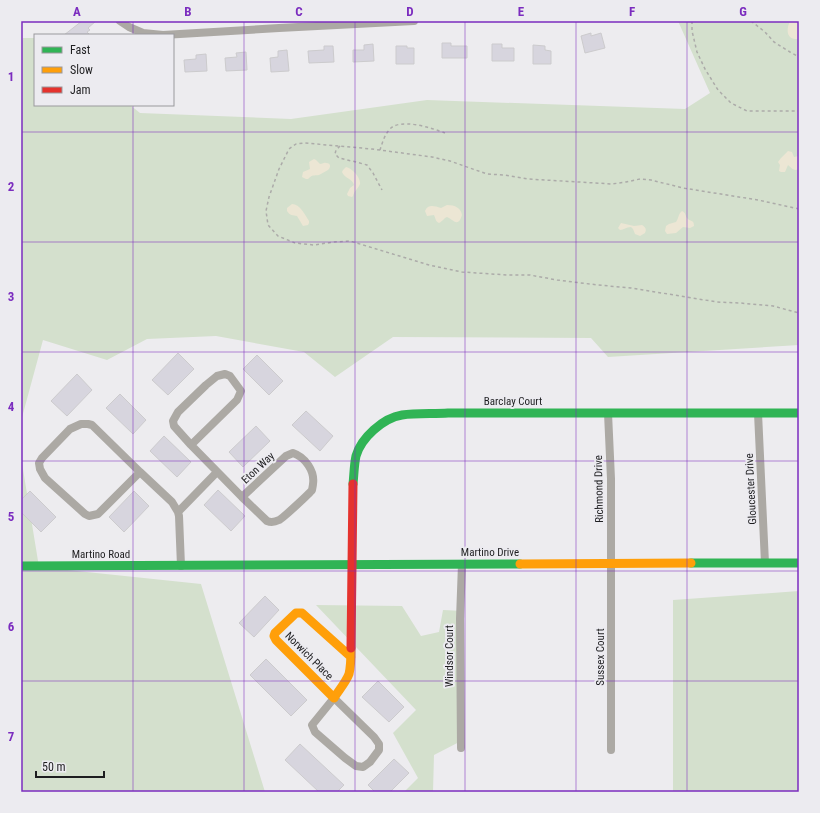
<svg xmlns="http://www.w3.org/2000/svg" width="820" height="813" viewBox="0 0 820 813" font-family="'Roboto Condensed',sans-serif">
	<rect width="100%" height="100%" fill="#edecef"/>
	<!-- green -->
	<path fill="#d4e0cd" d="M678,21H799V345L608,357L591,338L393,337L335,377L304,352L216,336L147,339L107,360L43,340L21,421V46L23,38H35V105H130L140,113L291,119L427,100L685,109L710,93Z
		M21,457L39,567L201,584L265,792H21Z
		M799,591V792H673V600Z
		M316,605L402,606L421,636L439,632L443,610L464,611L465,739L434,755L433,792H404L418,778L393,733L416,710Z"/>
	<!-- sand -->
	<path fill="#ece6d4" d="M790,21H799V39C786,40 786,30 790,21Z
		M788,151L792,152L794,157L799,156C799,165 800,177 788,165L785,172H781L779,171L780,165L778,162L781,158Z
		M314,159L316,160L320,164C322,164 324,162 326,163C331,163 331,167 328,170C325,172 322,173 319,175C313,176 313,174 308,179H306L302,177L303,172L310,169L309,162Z
		M346,167C352,168 361,178 360,184C358,189 354,191 353,196L352,197L348,196L347,194L350,188L354,185C353,179 344,178 342,172L343,170Z
		M292,204C300,204 305,215 309,221V223L308,225L303,226L297,216C293,215 290,216 287,211V208Z
		M447,205C455,205 461,208 462,215C458,228 454,220 447,217C444,218 443,221 439,223C435,221 436,219 434,215L427,216L425,211C428,204 434,206 441,208Z
		M682,211C686,213 685,215 687,218C690,222 694,219 694,226L690,228L683,227L676,233L667,234L665,231L666,226L669,224L676,222C679,218 678,214 682,211Z
		M621,223L634,226L642,225C645,227 647,229 645,233L640,236L635,234L633,229L631,227C626,227 624,230 620,230L618,228Z"/>
	<!-- building -->
	<path fill="#d7d5de" stroke="#cccbcd" d="M82,21H96L88,28L90,30L87,32L90,35H64Z
		M591,33V36L601,33L605,48L585,53L581,36Z
		M442,43H451V46H467V58H442Z
		M373,44L374,61L353,62V50H364V45Z
		M492,44H502V48H514V61H492Z
		M533,45L545,46V50L551,51V64H533Z
		M324,46H333L334,62L309,63L308,51L324,50Z
		M396,46H407V48H414V64H396Z
		M287,50L289,71L271,72L270,58L278,57V51Z
		M246,52L247,70L226,71L225,58L237,57L236,53Z
		M206,54L207,71L185,72L184,60L196,59V55Z
		M178,353L194,369L168,395L152,380Z
		M257,355L283,381L269,395L243,369Z
		M77,374L92,390L67,416L51,401Z
		M120,394L146,420L133,434L106,408Z
		M306,411L333,436L320,451L292,425Z
		M256,426L270,441L243,467L229,452Z
		M164,436L191,462L177,477L150,451Z
		M218,490L245,516L231,531L204,505Z
		M30,491L56,517L41,532L21,512V500Z
		M134,491L149,506L124,532L109,517Z
		M265,596L279,610L254,637L239,623Z
		M266,659L307,700L291,716L250,675Z
		M378,681L404,707L389,722L362,697Z
		M300,744L344,785L337,792H319L285,760Z
		M394,759L409,773L390,792H375L368,785Z"/>
	<g fill="none" stroke-linecap="round" stroke-linejoin="round">
		<!-- path -->
		<path stroke="#acaba9" stroke-width="1.5" stroke-dasharray="3 3" stroke-linecap="butt" d="M692,21V31L697,52L705,69L718,90L731,103L747,111H799
			M751,21L765,32L774,42L790,52L799,57
			M340,146L336,150L335,154L339,158L356,162L367,165L373,173L382,190
			M380,150C382,144 384,136 389,130C399,117 432,128 445,133
			M799,209L758,200L683,188L651,180L640,179L626,182L612,184L528,179L505,175L487,174L450,161L432,157L372,149L305,143L296,144L289,149L279,169L269,197L266,211L268,225L278,236L295,243L314,245L334,242L350,241L429,265L462,272L507,275H530L557,280L598,285L631,288L717,302L740,303L773,306L799,313"/>
		<!-- street -->
		<path stroke="#aca9a4" stroke-width="8" d="M120,21L129,27L143,33L163,35L279,28L414,21
			M225,374L230,376L241,391L237,400L191,445L174,426L173,421L178,412L206,385L217,376Z
			M608,413L611,479V750
			M758,413L765,563
			M81,424H88L92,425L140,472L98,514L89,516L85,514L45,478L40,469L39,463L42,458L70,429Z
			M191,445L242,497
			M293,453C305,457 315,471 313,484C313,485 312,490 312,490C310,493 282,519 279,520C275,522 272,523 267,521L242,497L286,456Z
			M140,472L172,502L178,512
			M181,566L179,516L178,512L217,472
			M334,698L374,737L379,744V750L370,762L363,767L356,766L345,758L315,732L312,725Z
			M461,748L460,619L462,564"/>
		<!-- fast -->
		<path stroke="#30b455" stroke-width="9" d="M353,484C354,475 354,465 356,456C361,438 383,418 402,415C416,413 434,414 448,413H799
			M691,563H799
			M21,566L520,564"/>
		<!-- slow -->
		<path stroke="#ff9f0a" stroke-width="9" d="M520,564L691,563
			M351,657L302,613H296L275,633L274,636L276,640L334,698C339,690 346,682 349,674C351,666 351,656 351,648"/>
		<!-- jam -->
		<path stroke="#e5322d" stroke-width="9" d="M351,648L353,484"/>
	</g>
	<!-- grid -->
	<path fill="none" stroke="#7b2cbf" stroke-width="1" stroke-opacity="0.55" d="M133,21V35M244,21V792M355,21V792M465,21V792M576,21V792M687,21V792M133,105V792M21,132H799M21,242H799M21,352H799M21,461H799M21,571H799M21,681H799"/>
	<g text-anchor="middle" dominant-baseline="central" stroke-width="4" stroke-linejoin="round" paint-order="stroke">
		<!-- street labels -->
		<g font-size="11" fill="#1e1e20" stroke="#ecebf0">
			<text x="513" y="401">Barclay Court</text>
			<text transform="translate(258 468) rotate(-43)">Eton Way</text>
			<text transform="translate(599 489) rotate(-91)">Richmond Drive</text>
			<text transform="translate(751 489) rotate(-93)">Gloucester Drive</text>
			<text x="490" y="552">Martino Drive</text>
			<text x="101" y="554">Martino Road</text>
			<text transform="translate(309 656) rotate(45)">Norwich Place</text>
			<text transform="translate(449 656) rotate(-90)">Windsor Court</text>
			<text transform="translate(600 657) rotate(-90)">Sussex Court</text>
		</g>
	</g>
	<!-- border -->
	<rect width="820" height="813" fill="none" stroke="#ecebf0" stroke-width="44"/>
	<!-- legend -->
	<rect x="34" y="34" width="140" height="72" fill="#ecebf0" stroke="#9a999d"/>
	<rect x="42" y="47" width="20" height="6" fill="#30b455" stroke="#9a999d"/>
	<text x="70" y="54" font-size="12" fill="#1e1e20">Fast</text>
	<rect x="42" y="67" width="20" height="6" fill="#ff9f0a" stroke="#9a999d"/>
	<text x="70" y="74" font-size="12" fill="#1e1e20">Slow</text>
	<rect x="42" y="87" width="20" height="6" fill="#e5322d" stroke="#9a999d"/>
	<text x="70" y="94" font-size="12" fill="#1e1e20">Jam</text>
	<!-- scale -->
	<path d="M36 771v6h68v-6" fill="none" stroke="#1e1e20" stroke-width="2"/>
	<text x="42" y="771" font-size="12" fill="#1e1e20" stroke="#ecebf0" stroke-width="3" paint-order="stroke">50 m</text>
	<rect x="22" y="22" width="776" height="769" fill="none" stroke="#7b2cbf" stroke-width="1.5"/>
	<g font-size="13" text-anchor="middle" font-weight="bold" fill="#7b2cbf">
		<text x="77" y="16">A</text>
		<text x="188" y="16">B</text>
		<text x="299" y="16">C</text>
		<text x="410" y="16">D</text>
		<text x="521" y="16">E</text>
		<text x="632" y="16">F</text>
		<text x="743" y="16">G</text>
		<text x="11" y="81">1</text>
		<text x="11" y="191">2</text>
		<text x="11" y="301">3</text>
		<text x="11" y="411">4</text>
		<text x="11" y="521">5</text>
		<text x="11" y="631">6</text>
		<text x="11" y="741">7</text>
	</g>
</svg>
